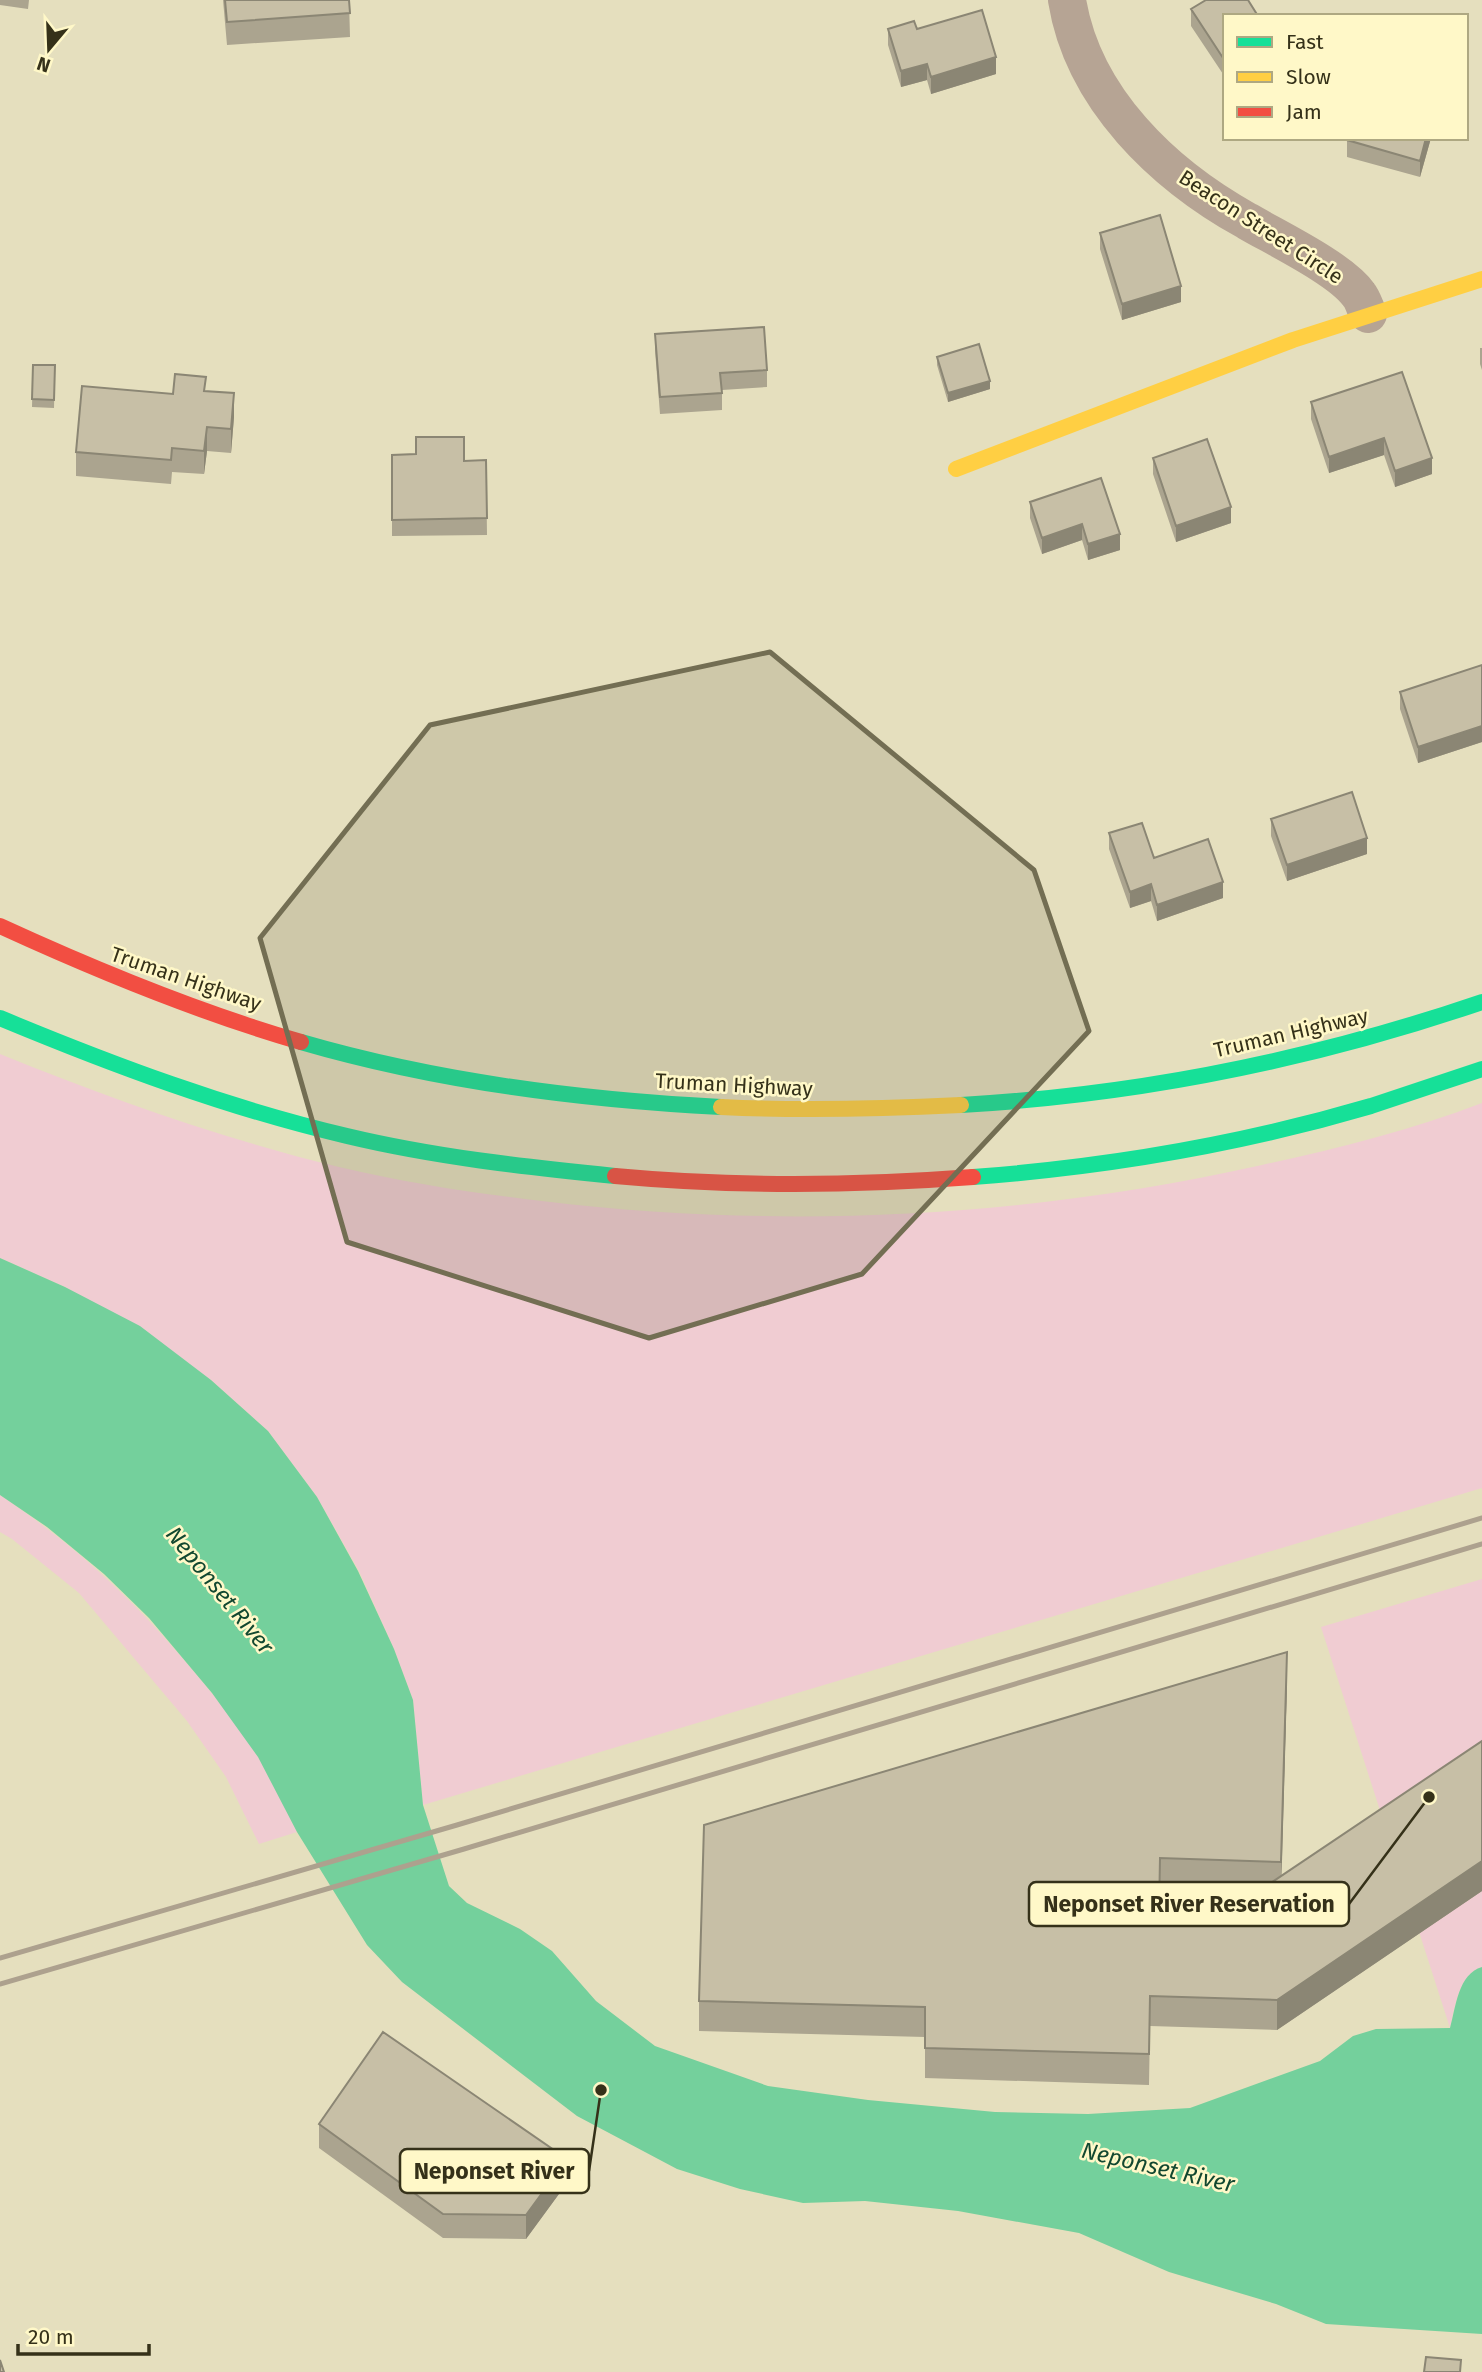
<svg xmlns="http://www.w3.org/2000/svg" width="1482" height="2372" viewBox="0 0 1482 2372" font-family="'Fira Sans',sans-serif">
	<rect width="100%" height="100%" fill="#e5dfbe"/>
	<!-- green -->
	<path fill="#f0ccd2" d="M0,1054C111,1099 223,1139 339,1167C406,1183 474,1193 542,1201C782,1230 1026,1218 1262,1165C1336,1149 1411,1130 1482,1103V1488L423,1805L413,1700L394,1649L359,1571L317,1497L268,1431L211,1380L65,1287L0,1258Z
		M0,1495C76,1546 131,1597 190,1667C214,1695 238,1725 258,1756C273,1780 284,1807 297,1832L259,1844L226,1777L187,1721L79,1593L12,1539L0,1532Z
		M1482,1579V1967C1459,1974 1455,2007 1450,2028L1321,1627Z"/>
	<!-- water -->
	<path fill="#74d09c" d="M0,1258L65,1287L140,1326L211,1380L268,1431L317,1497L358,1571L394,1649L413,1700L423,1805L449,1886L467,1903L520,1929L552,1951L596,2001L655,2046L768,2086L868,2100L995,2112L1088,2114L1190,2108L1320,2061L1353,2036L1376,2029L1450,2028C1456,2007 1458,1974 1482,1967V2334L1326,2324L1276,2304L1169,2272L1079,2233L958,2211L865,2201L803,2203L740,2189L677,2169L577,2116L402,1982L367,1945L297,1832L258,1757L212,1693L149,1618L104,1574L47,1527L0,1495Z"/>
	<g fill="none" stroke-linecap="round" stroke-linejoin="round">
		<!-- street -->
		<path stroke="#b6a494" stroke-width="38" d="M1067,0C1083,99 1164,175 1247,221C1276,238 1341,269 1359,295C1363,300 1365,308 1368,314"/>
		<!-- fast -->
		<path stroke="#16e098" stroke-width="16" d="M0,1018C113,1065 228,1108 347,1136C435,1157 525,1167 615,1176
			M301,1042C435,1081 582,1100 721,1107
			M961,1105C1137,1095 1315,1059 1482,1002
			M973,1177C1107,1167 1242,1144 1371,1106C1408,1094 1445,1081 1482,1069"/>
		<!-- slow -->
		<path stroke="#ffcf43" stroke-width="16" d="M956,469L1293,340L1482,279
			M721,1107C801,1111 881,1109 961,1105"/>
		<!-- jam -->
		<path stroke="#f24e42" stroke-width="16" d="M0,926C98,971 197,1012 301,1042
			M615,1176C734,1187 854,1186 973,1177"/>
		<!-- rail -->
		<path stroke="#ada18e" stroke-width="5" d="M0,1958L457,1825L1482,1518
			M0,1984L464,1849L1482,1544"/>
	</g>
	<!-- wall -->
	<path fill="#aba48f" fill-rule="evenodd" d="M0,0H29L28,9L0,5Z
		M223,0H349L350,37L227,45Z
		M1191,9L1225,16V77L1191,26Z
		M888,29H917L996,74L931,94L927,80L901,87L888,45Z
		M1431,138L1420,177L1347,157V140Z
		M1100,233L1181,302L1122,320L1100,249Z
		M655,334L767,370V387L722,390V410L660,414L655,350Z
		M1480,348H1482V370L1480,364Z
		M937,357L990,389L948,402L937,365Z
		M33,365H55L54,408L32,407Z
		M206,391L234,417L231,453L207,451L204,474L172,472L171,484L76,476V452L173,394Z
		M1311,402L1432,458V474L1395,487L1384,455L1329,473L1311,419Z
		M392,455L464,461L486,460L487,535L392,536Z
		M1153,458L1231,523L1176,542L1153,474Z
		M1030,502L1120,534V550L1088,560L1082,540L1042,554L1030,518Z
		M1482,665V742L1418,763L1400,709V692Z
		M1271,819L1367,854L1287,881L1271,836Z
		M1109,833L1154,858L1223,898L1157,921L1151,901L1130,908L1109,849Z
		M1287,1682L1281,1876L1482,1741V1891L1277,2030L1150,2026L1149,2085L925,2078V2037L699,2031V2001ZM1160,1888L1258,1891L1223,1915L1159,1914Z
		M319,2124L567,2183L526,2239L443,2238L319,2148Z"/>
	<!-- shaded-wall -->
	<path fill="#8b8674" d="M996,57V74L931,94V77Z
		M927,64V80L901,87V71Z
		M1426,138H1431L1420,177V161Z
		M1181,286V302L1122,320V304Z
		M990,381V389L948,402V393Z
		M234,393V417L231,453V429Z
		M207,427V451L204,474V451Z
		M1384,438V455L1329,473V457Z
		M1432,458V474L1395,487V471Z
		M1231,507V523L1176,542V526Z
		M1082,524V540L1042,554V538Z
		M1120,534V550L1088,560V544Z
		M1482,726V742L1418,763V747Z
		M1367,838V854L1287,881V865Z
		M1223,882V898L1157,921V905Z
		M1151,884V901L1130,908V892Z
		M1287,1652V1682L1281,1892V1862Z
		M1482,1861V1891L1277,2030V2000Z
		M567,2159V2183L526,2239V2215Z"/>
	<!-- building -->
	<path fill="#c7bfa6" stroke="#8b8674" stroke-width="2" d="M225,0H349L350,13L227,22Z
		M1206,0H1248L1258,16H1225V61L1191,9Z
		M982,10L996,57L931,77L927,64L901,71L888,29L914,21L917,29Z
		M1348,138H1426L1420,161L1347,140Z
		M1160,215L1181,286L1122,304L1100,233Z
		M764,327L767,370L720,373L722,393L660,397L655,334Z
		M979,344L990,381L948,393L937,357Z
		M33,365H55L54,400L32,399Z
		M1402,372L1432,458L1395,471L1384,438L1329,457L1311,402Z
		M175,374L206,377L204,391L234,393L231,429L207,427L204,451L172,448L171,460L76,452L82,386L173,394Z
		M416,437H464V461L486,460L487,518L392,520V455L416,454Z
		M1207,439L1231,507L1176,526L1153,458Z
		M1101,478L1120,534L1088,544L1082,524L1042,538L1030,502Z
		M1482,665V726L1418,747L1400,692Z
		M1352,792L1367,838L1287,865L1271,819Z
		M1142,823L1154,858L1208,839L1223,882L1157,905L1151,884L1130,892L1109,833Z
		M1287,1652L1281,1862L1160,1858L1159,1914L1223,1915L1482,1741V1861L1277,2000L1150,1996L1149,2054L925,2048V2007L699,2001L704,1825Z
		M383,2032L567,2159L526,2215L443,2214L319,2124Z
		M1426,2357L1461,2360L1460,2372H1424Z
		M0,2360L4,2372H0Z"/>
	<!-- marked area -->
	<path fill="#736e53" fill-opacity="0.2" stroke="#736e53" stroke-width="5" stroke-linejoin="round" d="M770,652L1034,870L1089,1031L862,1274L649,1338L347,1242L260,938L430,725Z"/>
	<g text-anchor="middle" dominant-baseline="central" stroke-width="5" stroke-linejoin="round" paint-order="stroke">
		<!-- street labels -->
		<g font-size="21" fill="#353119" stroke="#fff8c8">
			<text transform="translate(1261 227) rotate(33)">Beacon Street Circle</text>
			<text transform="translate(186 979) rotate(19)">Truman Highway</text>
			<text transform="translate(1291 1033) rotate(-13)">Truman Highway</text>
			<text transform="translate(734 1085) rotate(3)">Truman Highway</text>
		</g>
		<!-- water labels -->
		<g font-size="23" font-style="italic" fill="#124830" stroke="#fff8c8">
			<text transform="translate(220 1590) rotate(51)">Neponset River</text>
			<text transform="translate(1158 2167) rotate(13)">Neponset River</text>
		</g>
	</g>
	<!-- callouts -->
	<path fill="none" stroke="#353119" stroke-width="2.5" d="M1429 1797L1349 1904M601 2090L589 2171"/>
	<g fill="#353119" stroke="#fff8c8" stroke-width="2.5">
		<circle cx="1429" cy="1797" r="7"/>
		<circle cx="601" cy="2090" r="7"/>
	</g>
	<g fill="#fff8c8" stroke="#353119" stroke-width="2.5">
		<rect x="1029" y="1882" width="320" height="44" rx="7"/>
		<rect x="400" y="2149" width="189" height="44" rx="7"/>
	</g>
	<g font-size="23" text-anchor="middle" font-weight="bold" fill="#353119">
		<text x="1189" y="1912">Neponset River Reservation</text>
		<text x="494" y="2179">Neponset River</text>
	</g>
	<!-- legend -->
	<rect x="1223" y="14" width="245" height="126" fill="#fff8c8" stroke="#aea882" stroke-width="2"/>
	<rect x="1237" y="37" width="35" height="10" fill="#16e098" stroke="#aea882" stroke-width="2"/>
	<text x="1286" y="49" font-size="21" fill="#353119">Fast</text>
	<rect x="1237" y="72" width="35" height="10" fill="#ffcf43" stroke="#aea882" stroke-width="2"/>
	<text x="1286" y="84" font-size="21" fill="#353119">Slow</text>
	<rect x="1237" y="107" width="35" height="10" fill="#f24e42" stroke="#aea882" stroke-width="2"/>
	<text x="1286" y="119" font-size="21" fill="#353119">Jam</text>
	<!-- north arrow -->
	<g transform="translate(49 49) rotate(199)" stroke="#fff8c8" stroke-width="5" paint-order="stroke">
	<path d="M0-5L12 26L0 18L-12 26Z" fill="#353119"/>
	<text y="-10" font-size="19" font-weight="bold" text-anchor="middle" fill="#353119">N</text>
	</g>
	<!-- scale -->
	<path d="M18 2344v10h131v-10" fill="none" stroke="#353119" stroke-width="3.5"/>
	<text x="28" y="2344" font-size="21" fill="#353119" stroke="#fff8c8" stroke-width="5" paint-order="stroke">20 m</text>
</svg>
